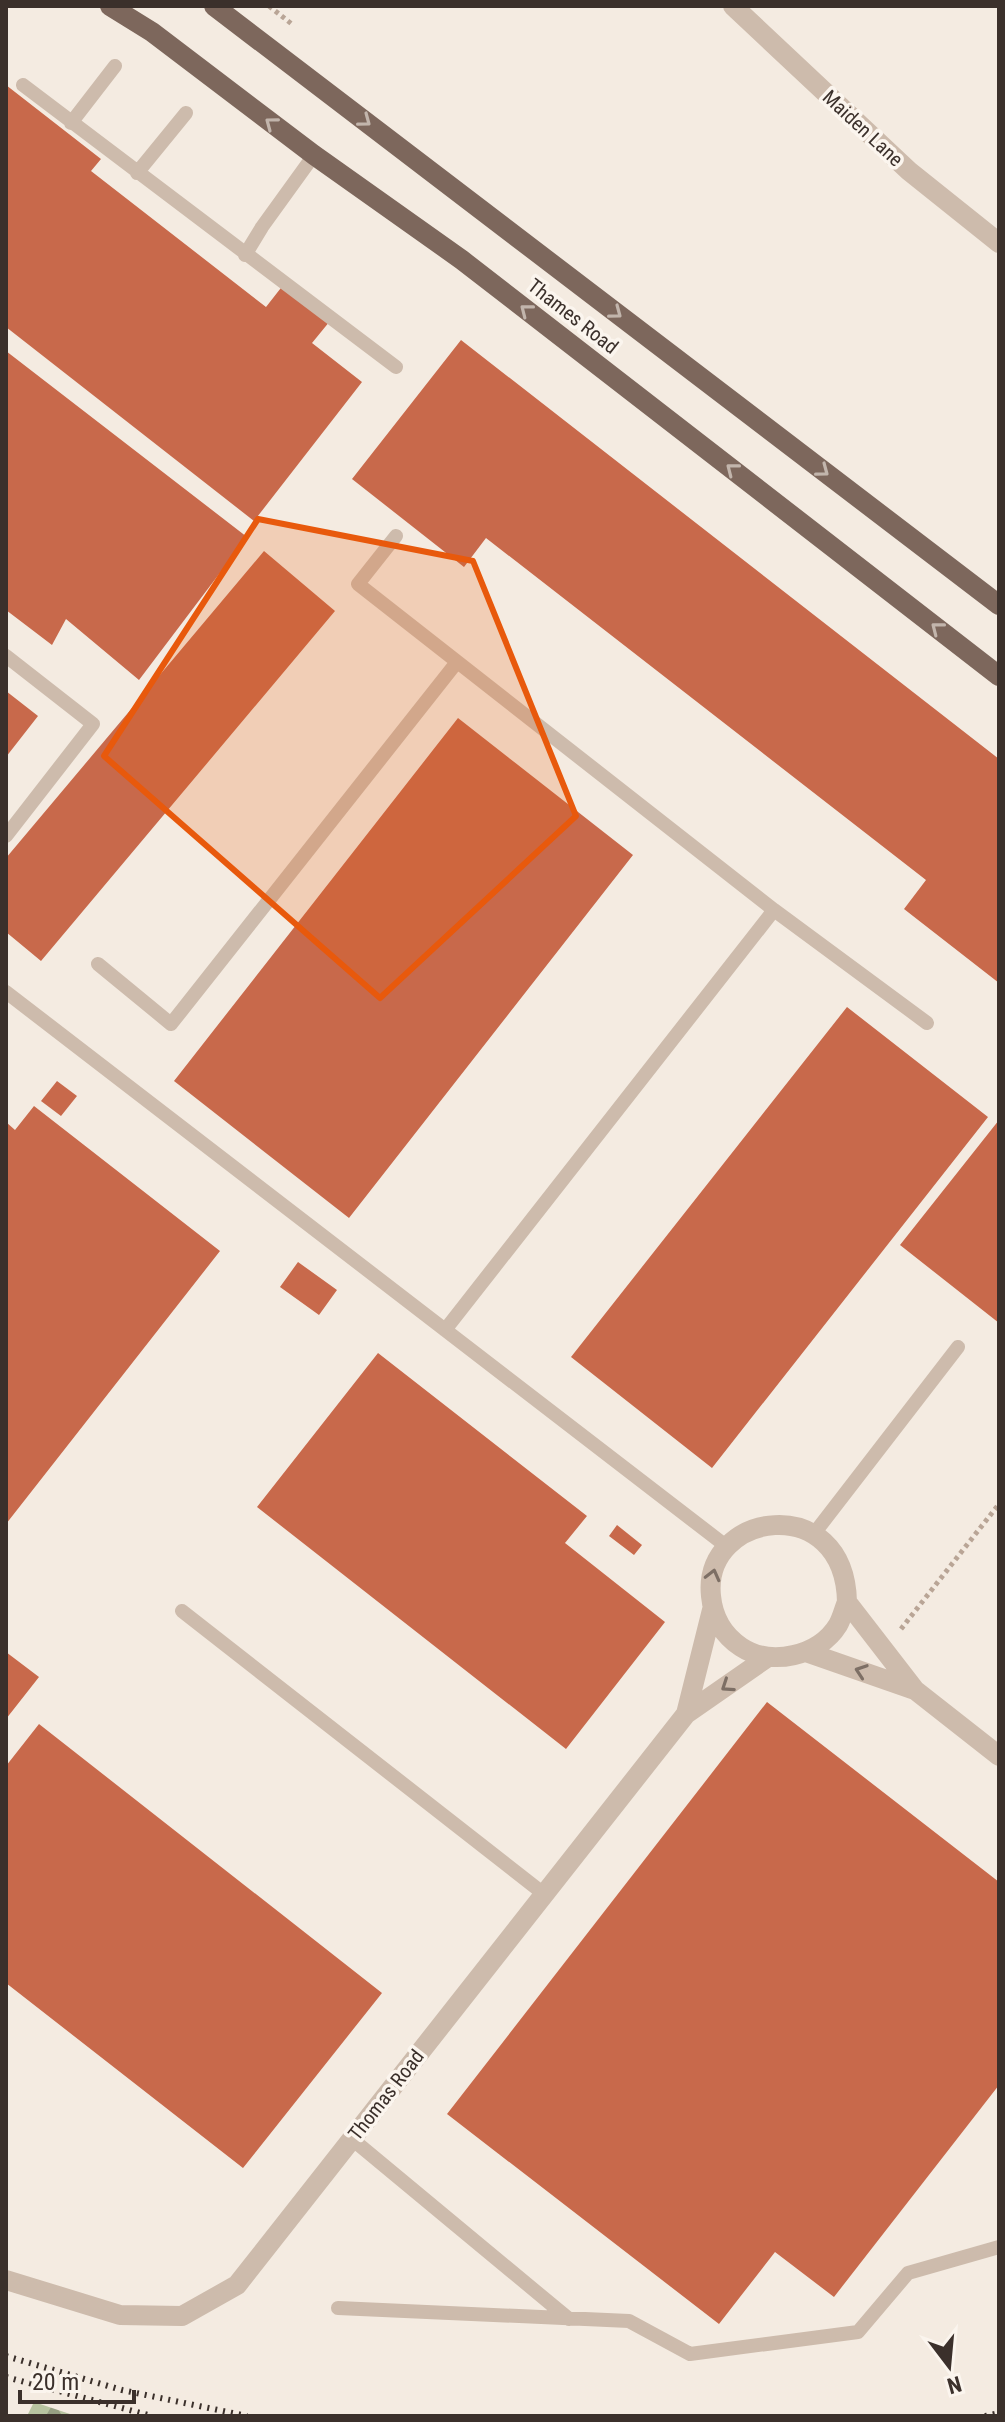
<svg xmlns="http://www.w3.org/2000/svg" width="1005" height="2422" viewBox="0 0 1005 2422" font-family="'Roboto Condensed',sans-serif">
	<defs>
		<pattern id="forest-firs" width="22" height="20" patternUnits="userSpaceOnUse" patternTransform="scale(2)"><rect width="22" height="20" fill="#b8c4a0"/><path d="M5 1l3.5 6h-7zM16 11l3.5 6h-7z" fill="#97a083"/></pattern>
	</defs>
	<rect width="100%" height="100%" fill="#f4ebe1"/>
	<!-- forest -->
	<path fill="url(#forest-firs)" d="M34,2402L76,2416H27Z"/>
	<!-- building -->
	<path fill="#c8694b" d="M6,85L101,159L91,171L266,307L284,284L330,321L312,343L362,382L254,521L6,327Z
		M461,340L999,759V983L904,909L926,880L486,538L464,567L352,479Z
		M6,351L247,537L139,680L66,619L52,645L6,610Z
		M264,551L335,611L41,961L6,932V858Z
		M6,691L38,716L6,757Z
		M458,718L633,855L349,1218L174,1081Z
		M847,1007L988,1117L712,1468L571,1357Z
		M57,1081L77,1096L61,1116L41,1101Z
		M34,1106L220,1251L6,1524V1122L15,1130Z
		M999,1120V1323L900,1245Z
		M298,1262L337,1290L319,1315L280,1287Z
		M378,1353L587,1516L565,1543L665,1622L566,1749L257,1507Z
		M617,1525L642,1545L634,1555L609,1536Z
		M6,1652L39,1677L6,1719Z
		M767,1702L999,1882V2085L834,2297L775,2252L719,2324L447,2114Z
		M39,1724L382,1993L243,2168L6,1983V1766Z"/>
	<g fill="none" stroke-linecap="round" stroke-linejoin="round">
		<!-- path -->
		<path stroke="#b9a596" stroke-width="5" stroke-dasharray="4 4" stroke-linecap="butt" d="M269,6L293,25
			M901,1629L999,1504"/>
		<!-- service -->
		<path stroke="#cdbbac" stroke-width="14" d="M23,85L396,367
			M71,123L115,66
			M137,173L186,113
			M245,255L262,227L314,155
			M396,536L358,584L774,910L927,1023
			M6,656L93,724L6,836
			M98,964L171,1024L457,662
			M6,992L726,1546
			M445,1330L774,910
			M813,1535L958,1347
			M182,1611L544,1894
			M352,2139L569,2319
			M338,2308L629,2321L690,2354L858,2332L908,2273L999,2247"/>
		<!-- minor -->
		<path stroke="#cdbbac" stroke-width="20" d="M733,6L909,171L999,243
			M847,1602C844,1609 842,1618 838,1625C819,1656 771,1667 741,1647C723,1635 713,1617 711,1596C702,1511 845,1490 847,1602L915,1690L999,1756
			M806,1652L915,1690
			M686,1714L712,1610
			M6,2280L120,2315L182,2316L237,2285L686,1714L768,1657"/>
		<!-- primary -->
		<path stroke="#7d675c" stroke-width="20" d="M110,6L152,32L314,155L462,260L999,676
			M214,6L999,605"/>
		<!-- rail -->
		<path stroke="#3b302b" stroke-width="6" stroke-dasharray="2 6" stroke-linecap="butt" d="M6,2356L122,2390L247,2416
			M6,2377L152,2416
			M985,2416L999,2413"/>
	</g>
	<!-- one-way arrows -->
	<defs><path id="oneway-chevron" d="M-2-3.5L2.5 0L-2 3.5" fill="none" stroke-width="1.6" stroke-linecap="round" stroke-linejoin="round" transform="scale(2)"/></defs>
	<g stroke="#c2b5ac">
		<use href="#oneway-chevron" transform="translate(365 121) rotate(37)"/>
		<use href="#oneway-chevron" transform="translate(271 123) rotate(-143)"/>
		<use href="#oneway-chevron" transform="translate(526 310) rotate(-142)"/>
		<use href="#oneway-chevron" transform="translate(616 313) rotate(37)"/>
		<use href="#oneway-chevron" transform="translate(732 469) rotate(-142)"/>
		<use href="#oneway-chevron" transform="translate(823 471) rotate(37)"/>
		<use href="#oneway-chevron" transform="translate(937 628) rotate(-142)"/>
	</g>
	<g stroke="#7d6f65">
		<use href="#oneway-chevron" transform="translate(713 1575) rotate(-76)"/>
		<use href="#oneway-chevron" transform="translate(861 1671) rotate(-161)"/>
		<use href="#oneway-chevron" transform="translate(727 1686) rotate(146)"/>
	</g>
	<!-- marked area -->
	<path fill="#e8590c" fill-opacity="0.2" stroke="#e8590c" stroke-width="6" stroke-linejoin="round" d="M258,519L473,561L576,816L380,998L104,756Z"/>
	<g text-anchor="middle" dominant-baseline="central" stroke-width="7" stroke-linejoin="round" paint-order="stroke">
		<!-- street labels -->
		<g font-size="20" fill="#3b302b" stroke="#fbf5ee">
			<text transform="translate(863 128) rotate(43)">Maiden Lane</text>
			<text transform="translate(573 316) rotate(38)">Thames Road</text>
			<text transform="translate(386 2095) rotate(-52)">Thomas Road</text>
		</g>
	</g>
	<!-- border -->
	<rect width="1005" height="2422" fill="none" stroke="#3b302b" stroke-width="16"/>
	<!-- north arrow -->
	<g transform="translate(949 2366) rotate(164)" stroke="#fbf5ee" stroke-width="6" paint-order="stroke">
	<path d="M0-6L14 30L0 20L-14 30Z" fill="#3b302b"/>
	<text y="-12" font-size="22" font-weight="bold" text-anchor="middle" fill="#3b302b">N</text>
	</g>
	<!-- scale -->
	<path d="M20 2390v12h114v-12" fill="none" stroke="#3b302b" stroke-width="4"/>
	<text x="32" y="2390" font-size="24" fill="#3b302b" stroke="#fbf5ee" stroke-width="6" paint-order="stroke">20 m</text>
</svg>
